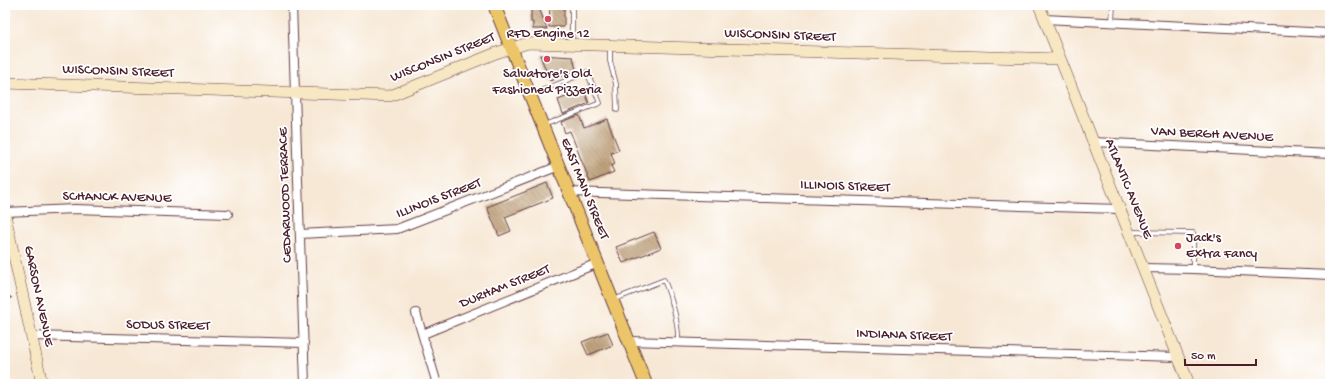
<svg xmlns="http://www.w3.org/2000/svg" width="1335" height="389" viewBox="0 0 1335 389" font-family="'Gochi Hand',sans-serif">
	<defs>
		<pattern id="building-back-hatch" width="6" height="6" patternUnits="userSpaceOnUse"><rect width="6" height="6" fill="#c0a37d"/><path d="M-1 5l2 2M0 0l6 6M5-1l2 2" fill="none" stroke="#9e8467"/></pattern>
	</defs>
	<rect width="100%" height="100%" fill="#fff"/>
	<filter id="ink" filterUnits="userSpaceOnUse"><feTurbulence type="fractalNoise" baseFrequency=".025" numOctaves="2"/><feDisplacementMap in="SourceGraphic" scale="8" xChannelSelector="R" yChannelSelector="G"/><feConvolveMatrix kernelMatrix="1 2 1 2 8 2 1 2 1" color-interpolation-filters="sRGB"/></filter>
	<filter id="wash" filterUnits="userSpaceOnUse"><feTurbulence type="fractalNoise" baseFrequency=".012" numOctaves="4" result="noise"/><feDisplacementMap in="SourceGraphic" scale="16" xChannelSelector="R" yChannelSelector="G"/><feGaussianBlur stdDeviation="0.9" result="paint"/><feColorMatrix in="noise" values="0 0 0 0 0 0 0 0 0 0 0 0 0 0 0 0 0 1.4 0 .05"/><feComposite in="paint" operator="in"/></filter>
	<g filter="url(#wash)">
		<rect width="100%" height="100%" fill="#f7e8d5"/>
		<g id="blocks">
			<!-- building -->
			<path fill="url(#building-back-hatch)" d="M531,5H538L547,29H533V22H531Z
				M550,5L564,6V27H549Z
				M540,55L573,57L576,70L550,81Z
				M584,90L589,103L563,114L558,100Z
				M579,115L584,128L607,119L619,150L611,153L615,164L611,166L614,172L590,182L570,131L565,133L561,122Z
				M547,183L553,198L505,217L511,231L499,236L487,207Z
				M654,232L661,248L623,263L616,247Z
				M608,332L613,345L588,355L582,342Z"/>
		</g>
	</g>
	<g filter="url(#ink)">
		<use href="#blocks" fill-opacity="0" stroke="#643d44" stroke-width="1"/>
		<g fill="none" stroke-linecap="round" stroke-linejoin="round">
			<defs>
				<path id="lane" d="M1112,22L1113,5
					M572,42V6
					M610,47V61L616,84L617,110
					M531,95L587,72L600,103L544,125
					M1130,232L1193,233V269
					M613,300L664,280C672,300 679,321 678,342"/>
				<path id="street" d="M292,5L305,384
					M1044,19L1330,33
					M1093,142L1330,154
					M569,192L1120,209
					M5,212L75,209L228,214
					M300,234L397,229L559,166
					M1143,268L1193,269L1330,275
					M416,313L437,384
					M423,334L598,263
					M32,336L304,343
					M629,341L1178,357"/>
				<path id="secondary" d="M1039,5L1189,384
					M5,83L390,96L496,53L528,43L1060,59
					M5,215L42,384"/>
				<path id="primary" d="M494,5L646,384"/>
			</defs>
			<!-- lane casing -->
			<use href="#lane" stroke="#643d44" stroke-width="5.5"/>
			<!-- street casing -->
			<use href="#street" stroke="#643d44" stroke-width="10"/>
			<!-- secondary casing -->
			<use href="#secondary" stroke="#643d44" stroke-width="12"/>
			<!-- primary casing -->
			<use href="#primary" stroke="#643d44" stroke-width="14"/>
			<!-- path -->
			<path stroke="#643d44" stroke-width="1.5" stroke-dasharray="3 3" stroke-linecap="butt" d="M5,292L13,300"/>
			<!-- lane -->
			<use href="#lane" stroke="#fff" stroke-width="4"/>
			<!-- street -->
			<use href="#street" stroke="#fff" stroke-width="8"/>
			<!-- secondary -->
			<use href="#secondary" stroke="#f7e8c3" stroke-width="11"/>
			<!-- primary -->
			<use href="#primary" stroke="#ecc569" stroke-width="12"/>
		</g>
	</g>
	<!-- markers -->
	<g fill="#d1495b" stroke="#fff" stroke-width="1.5">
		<circle cx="548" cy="19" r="4"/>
		<circle cx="547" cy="59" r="4"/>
		<circle cx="1178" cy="246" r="4"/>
	</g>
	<g text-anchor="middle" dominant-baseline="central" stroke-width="3.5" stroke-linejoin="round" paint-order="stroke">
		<!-- poi labels -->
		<g font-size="14" fill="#4a1f2b" stroke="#fff">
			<text x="548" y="34">RFD Engine 12</text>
			<text x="547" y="74">Salvatore's Old<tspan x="547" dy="16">Fashioned Pizzeria</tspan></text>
			<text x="1186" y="238" text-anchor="start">Jack's<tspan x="1186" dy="16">Extra Fancy</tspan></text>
		</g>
		<!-- street labels -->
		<g font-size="14" fill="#4a1f2b" stroke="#fff">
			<text transform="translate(780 36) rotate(2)">WISCONSIN STREET</text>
			<text transform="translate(443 58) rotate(-22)">WISCONSIN STREET</text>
			<text transform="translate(118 72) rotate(2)">WISCONSIN STREET</text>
			<text transform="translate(1212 135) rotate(3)">VAN BERGH AVENUE</text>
			<text transform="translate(845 187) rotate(2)">ILLINOIS STREET</text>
			<text transform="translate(584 189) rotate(68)">EAST MAIN STREET</text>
			<text transform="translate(1128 189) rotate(68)">ATLANTIC AVENUE</text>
			<text transform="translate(286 195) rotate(-92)">CEDARWOOD TERRACE</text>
			<text transform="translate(117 198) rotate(1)">SCHANCK AVENUE</text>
			<text transform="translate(439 199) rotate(-21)">ILLINOIS STREET</text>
			<text transform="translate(505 287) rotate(-22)">DURHAM STREET</text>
			<text transform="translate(38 296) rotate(78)">GARSON AVENUE</text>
			<text transform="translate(168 326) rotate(1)">SODUS STREET</text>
			<text transform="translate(904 336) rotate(2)">INDIANA STREET</text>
		</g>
	</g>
	<!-- margin -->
	<rect width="1335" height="389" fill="none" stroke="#fff" stroke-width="20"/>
	<!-- scale -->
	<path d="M1185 359v6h71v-6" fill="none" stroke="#4a1f2b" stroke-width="2"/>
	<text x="1191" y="359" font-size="12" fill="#4a1f2b" stroke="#ffffff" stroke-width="3" paint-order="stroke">50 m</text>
</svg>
